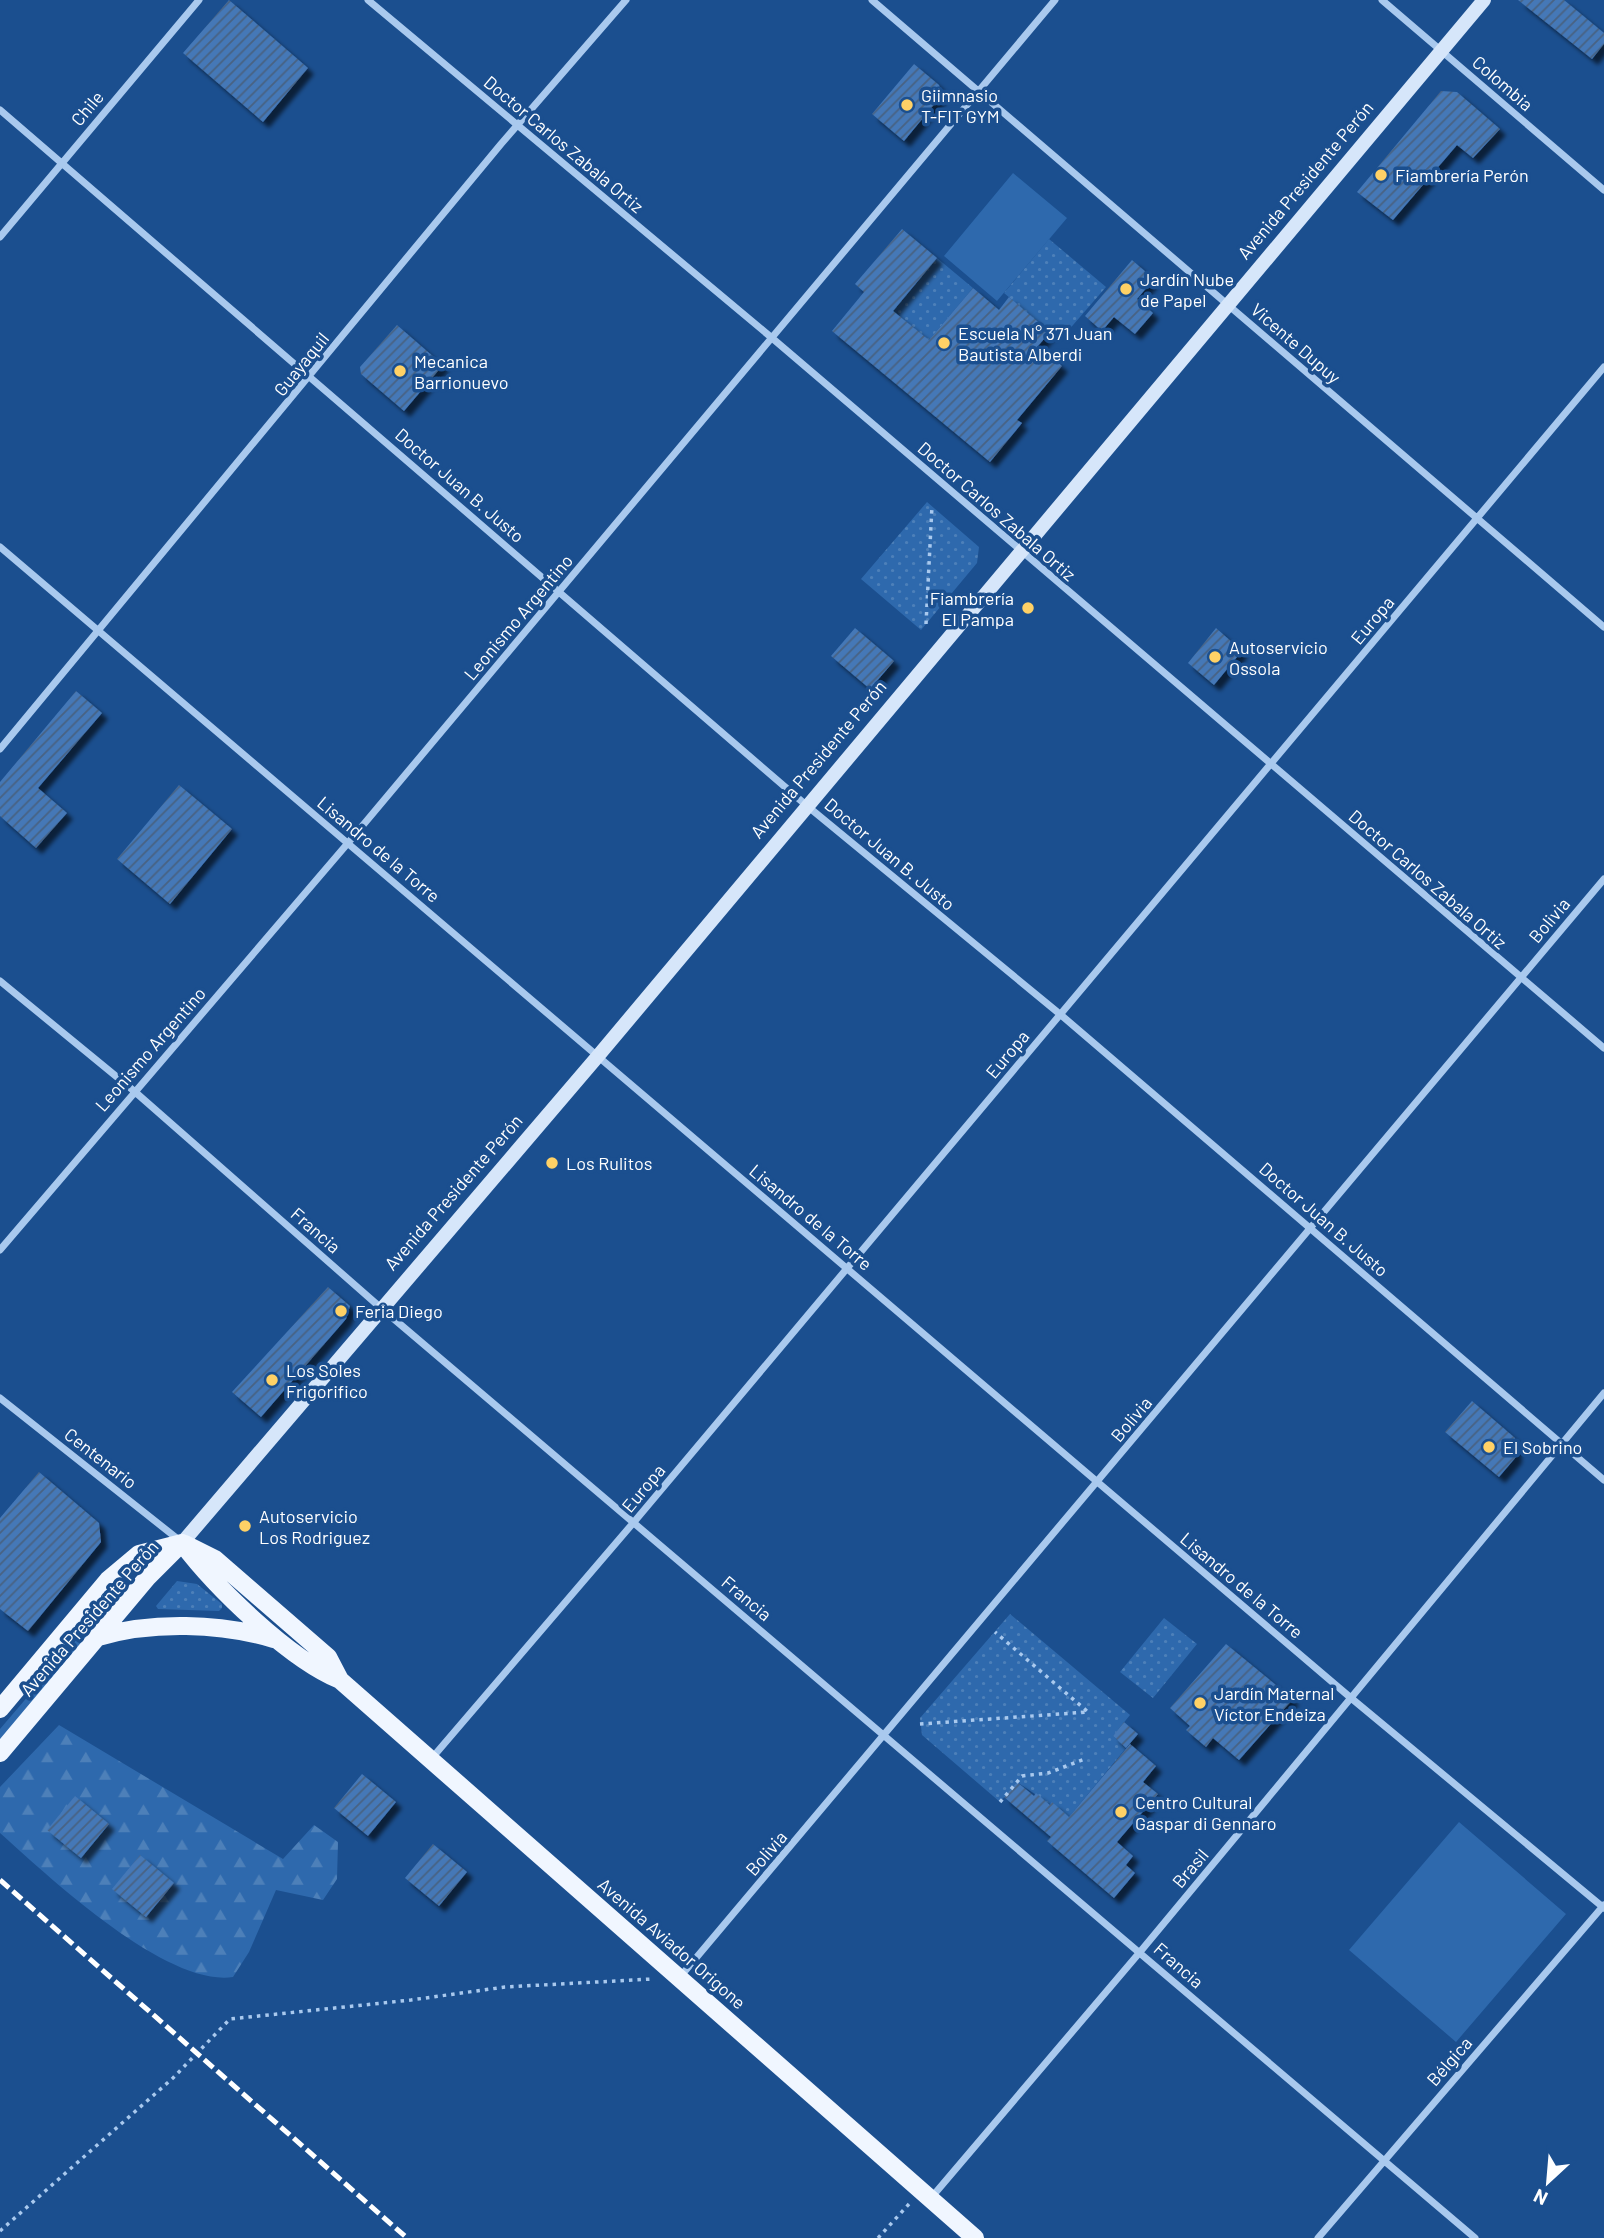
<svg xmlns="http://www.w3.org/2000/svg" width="1604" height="2238" viewBox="0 0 1604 2238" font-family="Barlow,sans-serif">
	<defs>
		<pattern id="forest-firs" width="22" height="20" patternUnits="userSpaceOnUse" patternTransform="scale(1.75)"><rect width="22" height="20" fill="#2e69ad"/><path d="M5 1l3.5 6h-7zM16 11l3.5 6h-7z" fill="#4d80b9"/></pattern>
		<pattern id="park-dots" width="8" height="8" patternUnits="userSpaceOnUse" patternTransform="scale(1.75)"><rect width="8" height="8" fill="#2e69ad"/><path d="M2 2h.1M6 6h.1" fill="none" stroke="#4d80b9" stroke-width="1.8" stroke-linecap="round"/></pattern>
		<pattern id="building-hatch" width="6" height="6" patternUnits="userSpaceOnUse" patternTransform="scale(1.75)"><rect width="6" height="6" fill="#4478b7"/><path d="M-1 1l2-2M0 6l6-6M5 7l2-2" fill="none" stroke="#486282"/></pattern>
		<filter id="shadow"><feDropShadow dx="6" dy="6" stdDeviation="2" flood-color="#0009"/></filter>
	</defs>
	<rect width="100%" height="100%" fill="#1b4f8f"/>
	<!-- green -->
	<path fill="#2e69ad" d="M1013,173L1067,218L997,301L944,256Z
		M124,1584L129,1588L0,1740V1729Z
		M1459,1822L1566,1914L1456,2042L1349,1950Z"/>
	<!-- forest -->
	<path fill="url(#forest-firs)" d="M59,1725L283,1859L314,1825L338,1842L337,1879L323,1900L276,1890L249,1952L233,1977C166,1987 49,1877 0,1833V1787Z"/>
	<!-- park -->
	<path fill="url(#park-dots)" d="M1049,239L1106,287L1060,340L1004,293Z
		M937,258L973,288L929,340L893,311Z
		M927,502L979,547L977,563L921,630L861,579Z
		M177,1581L197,1584L222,1604V1608L219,1611L158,1609L156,1606Z
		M1010,1614L1130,1715L1113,1736L1126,1748L1069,1817L1017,1782L1000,1802L922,1735L920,1718Z
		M1164,1618L1197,1644L1153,1698L1120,1672Z"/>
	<!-- building -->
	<path fill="url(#building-hatch)" filter="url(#shadow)" d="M229,0L308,68L263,122L183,53Z
		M1518,0H1564L1604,33V44L1592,59Z
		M914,64L939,85L942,95L904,141L872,114Z
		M1441,91L1457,92L1500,129L1473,158L1457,145L1393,220L1357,192Z
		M902,229L937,258L893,311L929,340L973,288L999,310L1009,297L1050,332L1038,346L1062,366L1017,420L1022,423L990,462L832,331L864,292L855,284Z
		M1132,260L1154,279L1137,299L1153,313L1135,334L1114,317L1102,331L1085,316Z
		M397,325L443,365L404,411L361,374L360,367Z
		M855,628L894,661L870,689L831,656Z
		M1216,628L1242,651L1214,685L1188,663Z
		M76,691L102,713L38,788L67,813L36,848L0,816V782Z
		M179,785L232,829L170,904L117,859Z
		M328,1287L350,1306L346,1319L261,1417L232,1392Z
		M1472,1401L1515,1438L1516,1457L1499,1477L1445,1432Z
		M39,1472L99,1523L101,1542L28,1631L0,1609V1518Z
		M1226,1644L1293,1699L1239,1760L1213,1738L1206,1747L1186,1730L1190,1726L1170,1708Z
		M1124,1722L1138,1734L1126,1748L1113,1736Z
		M1130,1744L1156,1766L1143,1782L1158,1794L1117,1842L1133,1856L1126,1865L1135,1873L1114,1898L1047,1841L1051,1837L1004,1797L1017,1782L1034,1796L1036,1793L1050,1805L1052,1802L1069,1817Z
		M362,1774L396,1802L368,1836L334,1808Z
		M75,1796L109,1824L81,1858L47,1830Z
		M433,1844L467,1872L439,1906L405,1878Z
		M140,1855L174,1883L146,1917L112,1889Z"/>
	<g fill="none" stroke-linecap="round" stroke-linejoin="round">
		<!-- path -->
		<path stroke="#a9c9ee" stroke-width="3.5" stroke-dasharray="3.5 5" stroke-linecap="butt" d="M926,624L932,506
			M920,1724L1088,1712L995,1632
			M1000,1802L1022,1776L1048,1773L1085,1759
			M0,2231L173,2078L230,2019L411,2000L505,1987L652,1979
			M878,2238L909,2204"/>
		<!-- minor -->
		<path stroke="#a9c9ee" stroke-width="7" d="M368,0L772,338L1604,1048
			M872,0L1604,627
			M1382,0L1604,190
			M0,110L806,805L1061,1015L1604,1480
			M0,237L199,0
			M0,547L1351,1698L1604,1908
			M0,749L501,144L626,0
			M0,981L134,1091L381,1308L1475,2238
			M0,1250L348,843L1055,0
			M0,1398L179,1540
			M432,1758L634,1522L1604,367
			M680,1977L1604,879
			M931,2198L1140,1952L1604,1393
			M1318,2238L1604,1905"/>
		<!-- secondary -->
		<path stroke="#d6e6fa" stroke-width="14" d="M182,1543L598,1056L1484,0"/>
		<!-- primary -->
		<path stroke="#f0f6ff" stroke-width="18" d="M182,1543C215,1587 289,1659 340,1680L975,2238
			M185,1544L215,1559L328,1657L340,1680
			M98,1637C152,1621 220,1623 274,1639
			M0,1709L108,1580L139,1554L182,1543
			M0,1753L147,1578L182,1543"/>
		<!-- rail -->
		<path stroke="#fff" stroke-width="5" stroke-dasharray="12 5" stroke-linecap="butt" d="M0,1880L407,2238"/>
	</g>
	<!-- markers -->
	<g fill="#ffd166" stroke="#1b4f8f" stroke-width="2.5">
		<circle cx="907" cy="105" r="7"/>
		<circle cx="1381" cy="175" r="7"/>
		<circle cx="1126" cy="289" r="7"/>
		<circle cx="944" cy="343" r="7"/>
		<circle cx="400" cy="371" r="7"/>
		<circle cx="1028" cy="608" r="7"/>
		<circle cx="1215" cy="657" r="7"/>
		<circle cx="552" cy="1163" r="7"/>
		<circle cx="341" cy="1311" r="7"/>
		<circle cx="272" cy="1380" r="7"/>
		<circle cx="1489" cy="1447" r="7"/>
		<circle cx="245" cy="1526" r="7"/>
		<circle cx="1200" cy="1703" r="7"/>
		<circle cx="1121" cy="1812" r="7"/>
	</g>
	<g text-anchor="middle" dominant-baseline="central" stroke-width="7" stroke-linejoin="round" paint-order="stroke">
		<!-- street labels -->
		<g font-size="18" fill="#fff" stroke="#1b4f8f">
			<text transform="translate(1503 83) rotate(41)">Colombia</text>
			<text transform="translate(87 108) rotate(-50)">Chile</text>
			<text transform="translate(564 144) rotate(40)">Doctor Carlos Zabala Ortiz</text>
			<text transform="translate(1305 180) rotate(-50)">Avenida Presidente Perón</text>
			<text transform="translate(1296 343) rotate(41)">Vicente Dupuy</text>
			<text transform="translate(301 364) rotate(-51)">Guayaquil</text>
			<text transform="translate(460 485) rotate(41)">Doctor Juan B. Justo</text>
			<text transform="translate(997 511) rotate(41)">Doctor Carlos Zabala Ortiz</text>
			<text transform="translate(518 617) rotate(-50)">Leonismo Argentino</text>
			<text transform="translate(1372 620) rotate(-50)">Europa</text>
			<text transform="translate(818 759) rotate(-50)">Avenida Presidente Perón</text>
			<text transform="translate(379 849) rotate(40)">Lisandro de la Torre</text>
			<text transform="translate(890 854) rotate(40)">Doctor Juan B. Justo</text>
			<text transform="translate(1428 879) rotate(41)">Doctor Carlos Zabala Ortiz</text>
			<text transform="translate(1549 920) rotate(-50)">Bolivia</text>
			<text transform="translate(150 1049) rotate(-49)">Leonismo Argentino</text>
			<text transform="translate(1007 1054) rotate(-50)">Europa</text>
			<text transform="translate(453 1192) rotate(-49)">Avenida Presidente Perón</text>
			<text transform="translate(811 1217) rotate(40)">Lisandro de la Torre</text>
			<text transform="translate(1324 1219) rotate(41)">Doctor Juan B. Justo</text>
			<text transform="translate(316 1230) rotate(41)">Francia</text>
			<text transform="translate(1131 1419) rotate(-50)">Bolivia</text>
			<text transform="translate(101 1458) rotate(38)">Centenario</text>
			<text transform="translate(643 1488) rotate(-50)">Europa</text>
			<text transform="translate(1242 1585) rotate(40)">Lisandro de la Torre</text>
			<text transform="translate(747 1598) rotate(40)">Francia</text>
			<text transform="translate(89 1618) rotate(-49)">Avenida Presidente Perón</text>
			<text transform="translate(766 1853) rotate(-49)">Bolivia</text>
			<text transform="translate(1190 1868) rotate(-50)">Brasil</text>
			<text transform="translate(672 1943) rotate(41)">Avenida Aviador Origone</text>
			<text transform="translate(1179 1965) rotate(41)">Francia</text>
			<text transform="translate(1449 2061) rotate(-49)">Bélgica</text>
		</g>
		<!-- poi labels -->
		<g font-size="18" fill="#fff" stroke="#1b4f8f" text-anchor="start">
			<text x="921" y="95">Giimnasio<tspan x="921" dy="21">T-FIT GYM</tspan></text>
			<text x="1395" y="175">Fiambrería Perón</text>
			<text x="1140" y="279">Jardín Nube<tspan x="1140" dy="21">de Papel</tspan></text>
			<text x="958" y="333">Escuela N° 371 Juan<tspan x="958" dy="21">Bautista Alberdi</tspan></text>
			<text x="414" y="361">Mecanica<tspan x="414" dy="21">Barrionuevo</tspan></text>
			<text x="1014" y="598" text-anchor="end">Fiambrería<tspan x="1014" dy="21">El Pampa</tspan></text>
			<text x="1229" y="647">Autoservicio<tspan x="1229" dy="21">Ossola</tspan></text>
			<text x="566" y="1163">Los Rulitos</text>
			<text x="355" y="1311">Feria Diego</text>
			<text x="286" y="1370">Los Soles<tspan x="286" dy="21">Frigorifico</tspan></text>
			<text x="1503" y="1447">El Sobrino</text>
			<text x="259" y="1516">Autoservicio<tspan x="259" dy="21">Los Rodriguez</tspan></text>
			<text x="1214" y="1693">Jardín Maternal<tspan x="1214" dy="21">Víctor Endeiza</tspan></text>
			<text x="1135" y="1802">Centro Cultural<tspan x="1135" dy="21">Gaspar di Gennaro</tspan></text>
		</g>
	</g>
	<!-- north arrow -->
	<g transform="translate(1548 2182) rotate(206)" stroke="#1b4f8f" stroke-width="5" paint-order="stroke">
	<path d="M0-5L12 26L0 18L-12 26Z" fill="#ffffff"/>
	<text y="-10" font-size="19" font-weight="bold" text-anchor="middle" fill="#ffffff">N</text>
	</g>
</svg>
